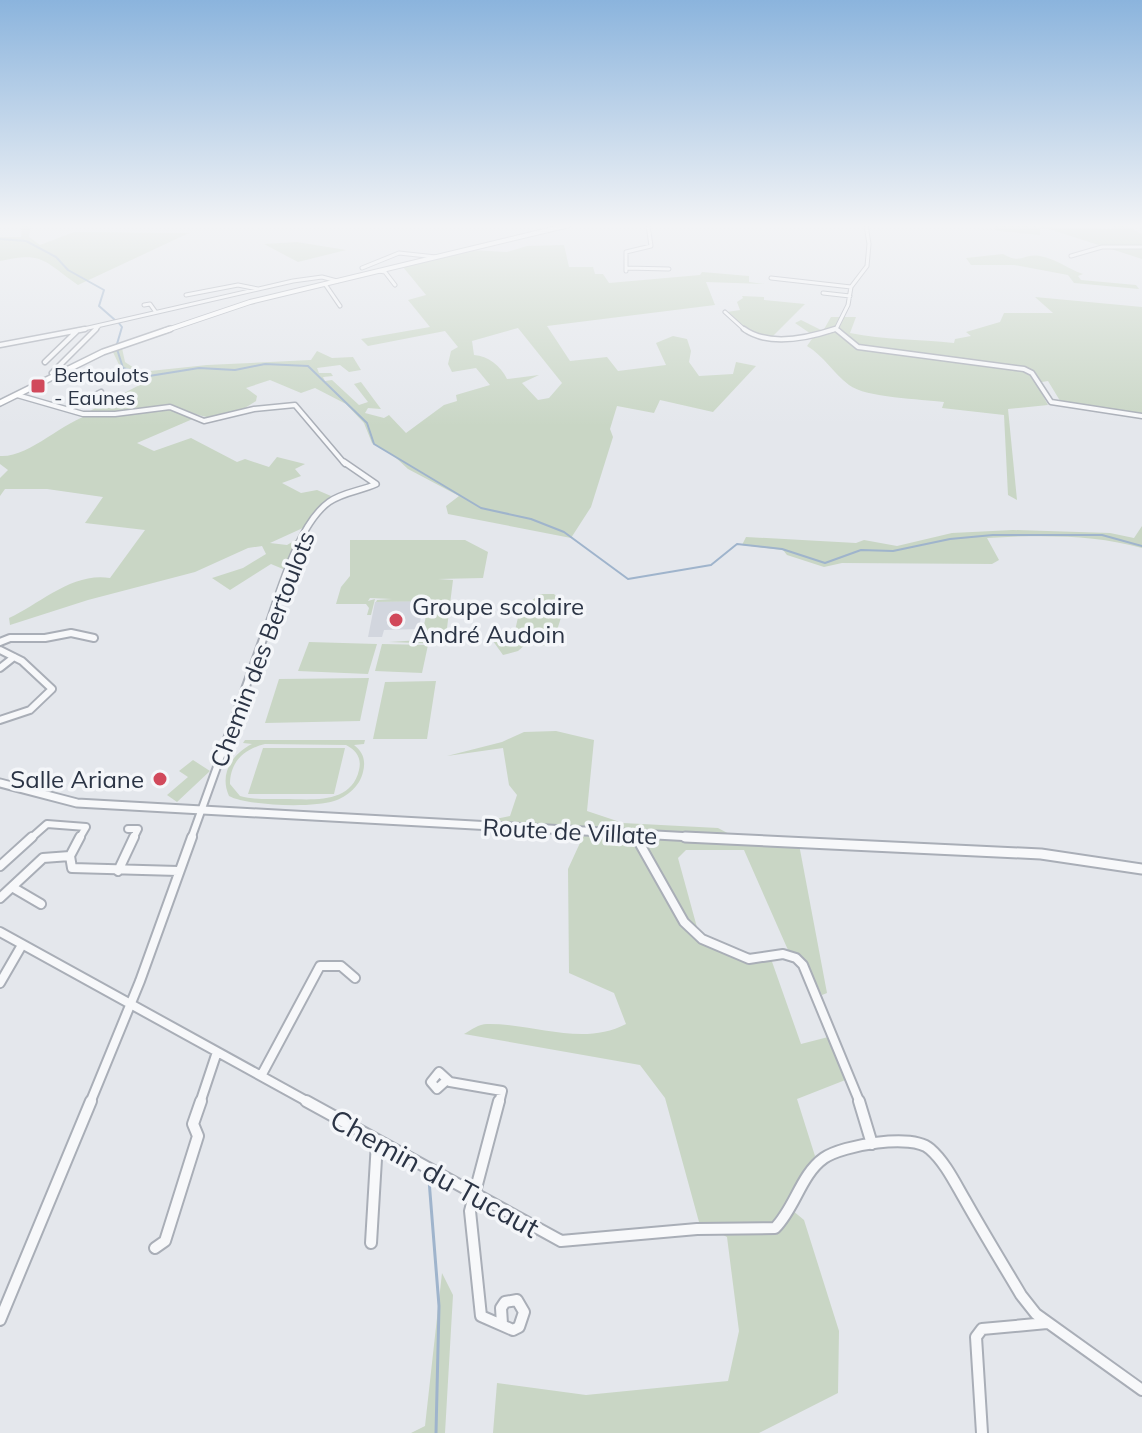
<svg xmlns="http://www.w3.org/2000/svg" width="1142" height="1433" viewBox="0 0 1142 1433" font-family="Mulish,sans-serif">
	<rect width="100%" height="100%" fill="#e4e7ec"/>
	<!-- built -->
	<path fill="#d2d6de" d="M412,601L410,609H416L415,616H421L419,629L384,630L382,637H368L375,602Z"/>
	<!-- green -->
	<path fill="#c9d6c5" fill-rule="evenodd" d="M19,225H31L29,237L40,245L74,232L189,233L78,285C44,261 43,251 0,261V237H21L22,227Z
		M994,225L1104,229H1114L1113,225L1126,226L1142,234V259L1049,229L1040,228V235L978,229L996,230Z
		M297,242L346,250L298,262L264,244Z
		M564,245L569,267H593L595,274H603L609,283L700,275L702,272L749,276V282L765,284L706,282L715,305L547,326L570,361L607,357L618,371L666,365L656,343L673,336L687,339L691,351L689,362L699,376L733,374L736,362L756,366L713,412L660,400L654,413L617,406L610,429L613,437L591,507L571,538L448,514L446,506L459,496L408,469L394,456L372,443L364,423L346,404L315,388L301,393L270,380L246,388L257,396L256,401C224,422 211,422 178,407L172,408L195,418L137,443L154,451L191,438L237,462L245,459L269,467L277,457L305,464L295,469L301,476L282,483L301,493L317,490L331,496L311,515L305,527L270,543L287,545L301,537L283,569L271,564L230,590L212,578L243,568L266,554L262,546L248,548L195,572L88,600L10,625L9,618C40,604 72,572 110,578L145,530L85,523L103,497L47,489H5L0,496V478L8,470L0,464V456C29,458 63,421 92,414C100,413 110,413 118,412L86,413L151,379L121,369L112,350L122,348L125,362L134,368L150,371L207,365L311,360L317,351L332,358L353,357L361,370L349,372L340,365L317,368L319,373H331L333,376L323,377L325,381L332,380L359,405L368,402L354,384L361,382L381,409L368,408L365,413L384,418L389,415L406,433L444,405L457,401L456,395L490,385L476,368L452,372L448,364L451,351L458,347L445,331L368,346L361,339L430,327L408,300L426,295L403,267L470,250L507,252L527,246ZM518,328L562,383L549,398L538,400L522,383L539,375L507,379C501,366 488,356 474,355L472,341Z
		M1003,254C1022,265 1023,253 1040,256C1057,259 1068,269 1083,274L1078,276L1081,280L1136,285L1139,289L1074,283L1068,275L1014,265H971L966,258Z
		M742,296L764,297V300L805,304L772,337C752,336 741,325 727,312L740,310L737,302L743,298Z
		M1035,297L1142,307V415L1062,404L1048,381L1036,383L1048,405L1008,409L1017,500L1008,495L1004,415L942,408L944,402C921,399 866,398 849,385C833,373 824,356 807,346L814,336L795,323L801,320L823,331L831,317H856L850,333C884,340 919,339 954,343L955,339L971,336L966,332L1000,322L1004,313H1053Z
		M1142,526V548C1093,534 1038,535 987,538L999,560L992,564L842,563L824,567L787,555L783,550L742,545L746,537L856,543L864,540L897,546L952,533L1013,530L1110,533L1134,538Z
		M350,540H465L488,552L483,578L438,579L453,580L445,644L389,642L421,640L429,601L376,602L377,600L392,599L370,598L368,601L375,599L371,615H367L369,608L366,604H336L341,587L350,576Z
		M539,594H554L565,605L552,646L526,644L518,651L503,655L493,641L514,635L519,613Z
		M309,642L377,644L368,674L298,671Z
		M382,644L428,645L422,673L375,671Z
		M369,678L360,721L265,723L279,679Z
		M436,681L427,739H373L385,682Z
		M556,731L594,740L587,811L623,823L718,828L733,836L798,839L827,993L822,995L802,956L788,950L744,850H686L678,858L698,931H692L741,957L770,956L801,1044L836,1035L853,1077L797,1099L815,1156L786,1205L804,1220L839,1331L838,1393L759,1433H493L497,1383L586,1395L728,1381L739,1331L727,1237L699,1222L665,1098L640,1065L464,1034C471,1030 479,1024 487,1024C532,1023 583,1047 626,1024L614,993L569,973L568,869L585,832L481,822L510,816L517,795L509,785L503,748L447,756L502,742L524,732Z
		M245,740H365L364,744L354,745C363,752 366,760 363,772C360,786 347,797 334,801C313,808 247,806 229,796C219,774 232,754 252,744L243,743ZM265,744L346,745C356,750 362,758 359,770C351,805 311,799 284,799C269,799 254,800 240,796L230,784C230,762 244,749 265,744Z
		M263,748H345L334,794H248Z
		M193,760L210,771L177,802L167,795L188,777L179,771Z
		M442,1273L453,1295L445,1433H411L425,1426Z"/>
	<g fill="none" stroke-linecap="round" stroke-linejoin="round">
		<!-- stream-far1 -->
		<path stroke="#9fb4cc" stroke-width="2" d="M0,239L26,241L56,257L68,270L104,290L99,306L115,320
			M117,344L122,327L118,322
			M117,349L123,368L149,376L199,368L235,370L265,364L308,366L367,423L374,444L481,508L531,519L564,532L628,579L711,565L737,544L782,549L825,563L861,550L893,551L950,539L993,535H1102L1142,546"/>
		<!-- stream -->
		<path stroke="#9fb4cc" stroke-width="3" d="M429,1180L439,1306L436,1433"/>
		<defs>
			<path id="minor-far5" d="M1071,256L1102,247H1142
				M362,268L399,253L436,257
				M626,268L669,269
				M379,271L385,272L395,285
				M626,271V252L651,246L648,225
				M771,278L851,287
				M325,284L340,306
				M823,293L850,296
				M186,295L238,285L258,289
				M144,305L150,304L155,311
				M725,312L746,331
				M75,331L293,281L322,277L337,281
				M94,331L99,326
				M829,331L836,329
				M839,331L836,329L848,305L851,287L867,266L869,244L866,225"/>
			<path id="minor-far4" d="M744,329C769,347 808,338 835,329
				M836,329L858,347L1024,369L1032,373L1051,402L1142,416
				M0,345L85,329
				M45,362L77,331
				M52,373L96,329
				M17,395L83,414H115L170,407L204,421L254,409L295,405L345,464
				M69,409L101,392"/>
			<path id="minor-far3" d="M266,630C279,594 298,524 329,502C343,492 361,491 376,484L344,462"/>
			<path id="minor-far2" d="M0,642L10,638H45L71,633L94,638
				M0,650L22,661L52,689L30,710L0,720
				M0,668L14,657
				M128,829H138L133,839
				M635,835L638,839
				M30,839L47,824L86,827L79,839
				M191,839L267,628"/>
			<path id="minor-far1" d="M636,837L684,922L702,939L749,959L783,954L796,958L803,965L860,1103
				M70,856L72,868L178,871
				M70,856L80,837
				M0,866L32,837
				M118,871L134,837
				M12,887L41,904
				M0,898L43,858L70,856
				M0,932L310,1103
				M0,983L22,945
				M261,1076L320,966H341L355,978
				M447,1080L437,1089L431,1082L439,1072L450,1082L502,1091L499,1103
				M90,1103L140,981L192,837
				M200,1103L217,1052"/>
			<path id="minor" d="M306,1101L561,1241L697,1229L775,1228C795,1208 801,1174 824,1158C843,1145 912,1133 930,1149C945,1162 955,1183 965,1200C983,1232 1002,1263 1021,1295L1036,1314L1142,1390
				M499,1101L470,1211L481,1316L513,1330L519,1327L524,1312L517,1300L505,1302L501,1308L502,1324
				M859,1101L872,1144
				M371,1243L377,1142
				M155,1248L165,1241L198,1136L193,1124L201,1101
				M0,1320L91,1101
				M982,1433L976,1337L982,1329L1047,1323"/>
			<path id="tertiary-far1" d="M0,783L77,803L728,839"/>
			<path id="tertiary" d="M685,837L1041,854L1142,869"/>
			<path id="secondary-far1" d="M164,331L250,302L569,225"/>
			<path id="secondary" d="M0,403L103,352L170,329"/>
		</defs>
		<!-- minor-far5 casing -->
		<use href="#minor-far5" stroke="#a9aeb7" stroke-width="5"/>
		<!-- minor-far4 casing -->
		<use href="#minor-far4" stroke="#a9aeb7" stroke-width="7"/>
		<!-- minor-far3 casing -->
		<use href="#minor-far3" stroke="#a9aeb7" stroke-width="8"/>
		<!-- minor-far2 casing -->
		<use href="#minor-far2" stroke="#a9aeb7" stroke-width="10"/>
		<!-- minor-far1 casing -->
		<use href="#minor-far1" stroke="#a9aeb7" stroke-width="12"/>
		<!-- minor casing -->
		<use href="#minor" stroke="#a9aeb7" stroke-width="14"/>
		<!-- tertiary-far1 casing -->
		<use href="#tertiary-far1" stroke="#a9aeb7" stroke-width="11"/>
		<!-- tertiary casing -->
		<use href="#tertiary" stroke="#a9aeb7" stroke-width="13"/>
		<!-- secondary-far1 casing -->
		<use href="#secondary-far1" stroke="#a9aeb7" stroke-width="6"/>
		<!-- secondary casing -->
		<use href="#secondary" stroke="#a9aeb7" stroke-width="8"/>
		<!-- minor-far5 -->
		<use href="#minor-far5" stroke="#f7f8fa" stroke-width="3"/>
		<!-- minor-far4 -->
		<use href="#minor-far4" stroke="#f7f8fa" stroke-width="4"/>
		<!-- minor-far3 -->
		<use href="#minor-far3" stroke="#f7f8fa" stroke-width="5"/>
		<!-- minor-far2 -->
		<use href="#minor-far2" stroke="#f7f8fa" stroke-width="6"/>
		<!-- minor-far1 -->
		<use href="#minor-far1" stroke="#f7f8fa" stroke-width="8"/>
		<!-- minor -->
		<use href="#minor" stroke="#f7f8fa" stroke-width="10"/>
		<!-- tertiary-far1 -->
		<use href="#tertiary-far1" stroke="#f7f8fa" stroke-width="7"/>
		<!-- tertiary -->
		<use href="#tertiary" stroke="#f7f8fa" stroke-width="9"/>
		<!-- secondary-far1 -->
		<use href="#secondary-far1" stroke="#fff" stroke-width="4"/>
		<!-- secondary -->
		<use href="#secondary" stroke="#fff" stroke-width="5"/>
	</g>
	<!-- sky -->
	<linearGradient id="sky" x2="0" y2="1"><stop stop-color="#8bb4dd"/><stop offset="0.53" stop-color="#f3f4f6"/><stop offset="1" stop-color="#f3f4f6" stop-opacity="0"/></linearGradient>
	<rect width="1142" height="426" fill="url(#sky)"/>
	<!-- markers -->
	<g fill="#d1495b" stroke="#f4f6f9" stroke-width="3">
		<rect x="30" y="378" width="16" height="16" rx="4"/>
		<circle cx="396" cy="620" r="8"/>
		<circle cx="160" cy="779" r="8"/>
	</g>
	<g text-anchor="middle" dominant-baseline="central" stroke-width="7" stroke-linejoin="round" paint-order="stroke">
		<!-- far-poi labels -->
		<g font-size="20" fill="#2b3445" stroke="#f4f6f9" text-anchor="start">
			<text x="54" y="374">Bertoulots<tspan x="54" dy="23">- Eaunes</tspan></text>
		</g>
		<!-- poi labels -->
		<g font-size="24" fill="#2b3445" stroke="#f4f6f9" text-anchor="start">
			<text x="412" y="606">Groupe scolaire<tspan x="412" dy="28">André Audoin</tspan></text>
			<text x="144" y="779" text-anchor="end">Salle Ariane</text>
		</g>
		<!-- street labels -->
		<g font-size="24" fill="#2b3445" stroke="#f4f6f9">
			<text transform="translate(262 649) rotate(-69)">Chemin des Bertoulots</text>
			<text transform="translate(570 831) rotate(3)">Route de Villate</text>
		</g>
		<!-- near-street labels -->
		<g font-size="28" fill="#2b3445" stroke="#f4f6f9">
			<text transform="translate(435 1173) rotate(29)">Chemin du Tucaut</text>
		</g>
	</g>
</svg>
